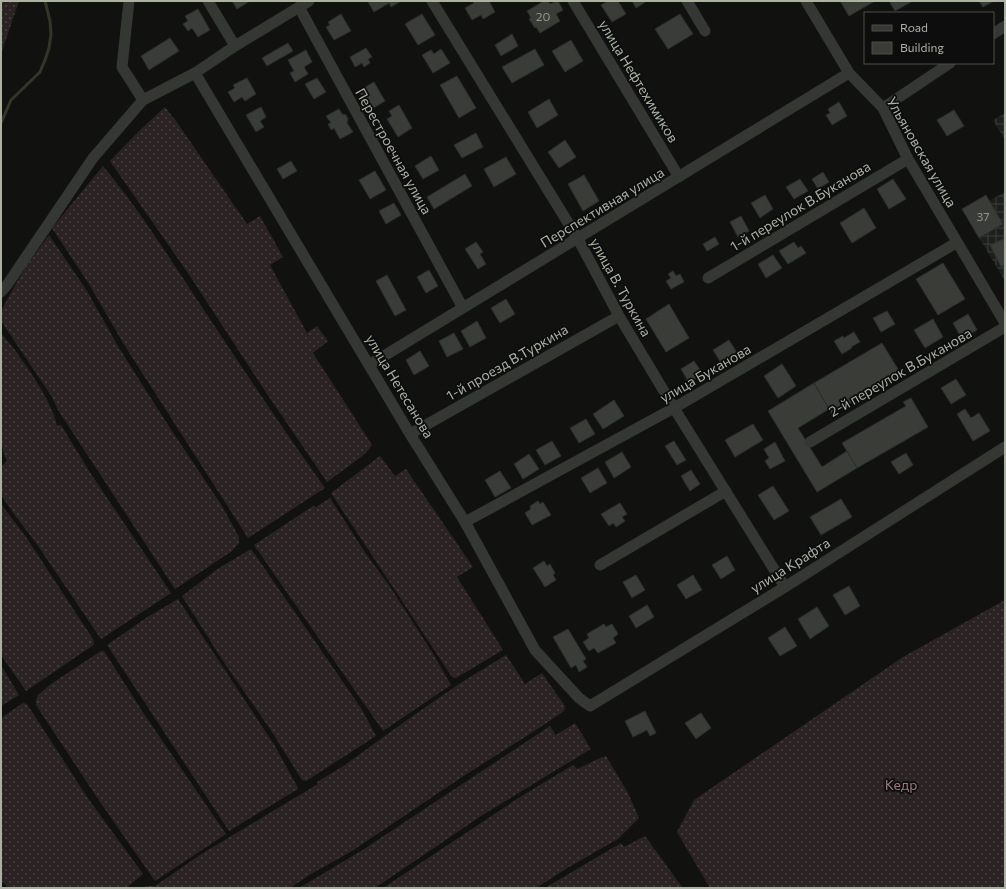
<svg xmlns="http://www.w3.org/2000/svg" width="1006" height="889" viewBox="0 0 1006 889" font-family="Commissioner,sans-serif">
	<defs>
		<pattern id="industrial-grid" width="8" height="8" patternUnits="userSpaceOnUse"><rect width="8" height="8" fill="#1d1f1d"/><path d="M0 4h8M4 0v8" fill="none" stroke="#3b3d3b"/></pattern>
		<pattern id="grass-dots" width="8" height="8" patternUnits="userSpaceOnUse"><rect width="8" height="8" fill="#2b2323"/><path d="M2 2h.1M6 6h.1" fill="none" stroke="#474140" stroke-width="1.8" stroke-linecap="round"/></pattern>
	</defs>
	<rect width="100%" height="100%" fill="#111210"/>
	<!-- industrial -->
	<path fill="url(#industrial-grid)" d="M1005,113V140L993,120Z
		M1005,192V281L965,214Z"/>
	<!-- grass -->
	<path fill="url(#grass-dots)" d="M1,1H19L1,54Z
		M165,107L176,121L247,224L260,216L283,257L270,265L307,333L317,326L328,341L313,353L372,445L365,454L327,482L267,394L190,276L110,161L139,131Z
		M103,166C137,207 165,251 194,295C237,360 280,425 325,488L248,538L123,343L89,284L52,228Z
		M49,235L87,291L119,348L168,425L222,506L239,537V543L232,551L175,589L58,410L52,397L1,321V311L8,298L25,268Z
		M1,333C18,352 53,401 57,426L61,425L91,474L171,593L101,639L36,543L14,514L1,495V467L7,461C3,455 4,451 1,445Z
		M380,456L395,476L406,469L473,567L457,577L503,650L456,678L452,677L331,493Z
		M330,498L366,554L389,585L432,652L451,685L383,731L254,545L313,506L316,507Z
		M1,504L26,537L93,639L94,644L92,646L26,691L1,655Z
		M251,549L361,708L376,736L306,781L302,780L270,729L223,661L182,596L219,568Z
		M178,599L275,746L298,788V789L229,831L107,645L149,616Z
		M1005,600V888H710L677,832L694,800L903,657Z
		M101,651H104L144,714L226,834L155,881L98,799L36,705V700L38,695L51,684Z
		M506,655L525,684L542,673L565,706L564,711L539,728L462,777L352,851L311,874L290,888H141L146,886H155L200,855L318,784L317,782L342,767L407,720L459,684Z
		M1,665L19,695L1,706Z
		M23,703L27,704L87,797L143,874L126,888H9L1,881V718Z
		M575,723L591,749L556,770L481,816L375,888H299L361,851L550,726L556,735Z
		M606,756L628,793L639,818L618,839L569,867L536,888H383L520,797L573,765L577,769L598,759Z
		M645,836L682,887L545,888L621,843L624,847Z"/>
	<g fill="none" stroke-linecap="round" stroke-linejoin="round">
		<!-- stream -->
		<path stroke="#323527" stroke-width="3" d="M1,123L11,100L40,72L45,60L49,48L51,35L50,21L45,1"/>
	</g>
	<!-- building -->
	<path fill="#3a3c37" stroke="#2b2e2b" d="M232,1H250L237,9Z
		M369,1H401L391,7L389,3L374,12L368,2Z
		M472,1H489L495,12L483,19L481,15L472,20L465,8L474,3Z
		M544,1H548L550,4L558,1L563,10L556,14L560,21L540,33L536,27L535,28L529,19L531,18L527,11Z
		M608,1H618L626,14L612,22L601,5Z
		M632,1H647L636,8Z
		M840,1H875L849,16Z
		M889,1H910L911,2L895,11Z
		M979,1H994L983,7Z
		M198,9L210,30L198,37L192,28L188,31L183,24L188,21L185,16Z
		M341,14L351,31L334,40L326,27L330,25L328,22Z
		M422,14L435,35L418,45L405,24Z
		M680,14L693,34L668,49L655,29Z
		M512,34L518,46L501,56L495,45Z
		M170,38L179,51L149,70L141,56Z
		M571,40L583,61L565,72L552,51Z
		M288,43L293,51L267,66L262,58Z
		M366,48L372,57L368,59L370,63L364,67L362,63L355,67L350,57Z
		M441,49L450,63L433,73L422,55L431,50L434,54Z
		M535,49L544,65L512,83L502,67Z
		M306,50L312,62L304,67L308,74L295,82L290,73L294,71L288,60Z
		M457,76L476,108L459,118L440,85Z
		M247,78L256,94L245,101L242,97L234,102L228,92L235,88L233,85Z
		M317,78L326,92L314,99L305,84Z
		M374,82L385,101L370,110L359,91Z
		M549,99L558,115L537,128L528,112Z
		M839,102L847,116L832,125L826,115L830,113L828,109Z
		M399,105L412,128L398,137L387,119L392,116L389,111Z
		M261,107L266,117L260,121L264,127L256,132L246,115Z
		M339,109L342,114L346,115L348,119L347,123L353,132L340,139L334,128L331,130L328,124L331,123L326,116Z
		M954,110L964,126L947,136L937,120Z
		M476,133L483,147L462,158L454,145Z
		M565,140L576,157L559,168L548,152Z
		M431,156L439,170L423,179L415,166Z
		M506,157L516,174L494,187L484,169Z
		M291,161L297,171L283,179L277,169Z
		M375,171L386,190L370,199L359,180Z
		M823,172L829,182L818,189L812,179Z
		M465,174L472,186L434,209L427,197Z
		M584,175L599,201L583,211L568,184Z
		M800,179L808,191L794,199L786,187Z
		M893,179L906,199L889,209L877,189Z
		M765,195L773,209L760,218L751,203Z
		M986,195L1003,224L979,238L962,209Z
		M394,203L401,215L386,224L379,211Z
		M864,208L876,228L852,243L840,223Z
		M741,216L749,231L738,237L730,222Z
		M715,237L719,244L707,251L703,244Z
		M1005,238V265L1001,267L990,245Z
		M476,242L483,252L480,254L486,264L478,269L465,249Z
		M794,242L798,248L801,246L806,253L788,264L779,251Z
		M773,255L782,268L766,278L758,264Z
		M943,263L965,299L938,315L916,279Z
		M429,270L438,286L426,293L417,277Z
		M673,271L676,276L680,274L684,282L671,289L666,281L671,278L668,274Z
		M387,275L406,310L395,316L376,281Z
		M506,299L515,314L500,323L491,308Z
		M669,304L689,338L666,352L646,319Z
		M887,311L895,324L881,332L873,318Z
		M968,314L977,330L962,339L953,323Z
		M933,319L943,337L925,348L914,330Z
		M477,321L486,338L470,347L461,331Z
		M854,332L860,342L851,347L852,348L842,354L834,341L843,336L844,338Z
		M454,333L463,349L447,357L439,341Z
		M729,340L739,356L723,366L713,350Z
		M882,343L901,374L832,414L814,383Z
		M420,351L429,366L414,375L406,360Z
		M694,361L703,374L689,383L681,369Z
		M782,364L796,386L778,398L764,376Z
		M956,379L966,395L951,404L941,388Z
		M814,383L829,409L798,428L822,467L847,451L857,468L817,492L768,411Z
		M911,398L928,427L857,468L842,443L906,406L903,402Z
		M614,400L624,416L603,429L593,414Z
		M965,409L971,418L979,413L990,431L973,441L957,414Z
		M586,419L595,434L579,443L570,428Z
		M753,424L763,440L735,457L725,440Z
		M552,441L561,456L545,465L536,450Z
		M674,441L686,460L677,465L665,446Z
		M775,442L785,461L770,469L765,461L769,458L764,449Z
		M622,452L631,467L614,478L605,462Z
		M906,453L913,465L899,474L891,462Z
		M529,454L539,469L523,479L514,464Z
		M598,468L607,483L590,493L581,478Z
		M691,470L700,484L690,491L681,476Z
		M500,471L511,488L495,497L485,480Z
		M773,486L789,511L774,520L758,495Z
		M841,499L852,517L821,535L810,517Z
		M538,501L540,504L543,502L551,515L532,525L525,513L531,509L530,506Z
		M620,503L627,514L622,517L625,521L616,527L613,523L609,526L601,514Z
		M727,556L735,570L721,579L712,565Z
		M544,561L547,566L550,564L555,573L553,575L556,580L545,587L533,568Z
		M636,575L645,590L632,598L623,582Z
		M693,575L702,590L686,599L677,585Z
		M849,586L860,606L845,615L833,595Z
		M647,605L654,617L636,628L629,616Z
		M817,607L829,626L810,639L798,619Z
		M604,624L606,627L612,624L618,634L613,638L616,643L598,653L594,648L589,651L583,642L589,638L587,634Z
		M785,627L797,646L780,656L768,638Z
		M568,629L586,659L583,661L587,667L579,672L576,665L571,668L553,637Z
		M645,711L656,733L650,736L647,730L633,737L625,721Z
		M701,713L711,728L696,739L685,723Z"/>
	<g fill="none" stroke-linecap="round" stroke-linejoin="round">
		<!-- street -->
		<path stroke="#343732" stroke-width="11" d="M129,1L122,67L143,100
			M208,1L235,46
			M432,1L578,239L619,316L674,408L785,587
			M573,1L679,177
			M687,1L705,31
			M806,1L849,73L883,108L908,159L1005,323
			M299,7L463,308
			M993,34L1005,26
			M195,73L410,434L465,522L535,650L579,698L590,706L785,587L1005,447
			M883,108L950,63
			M708,278L908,159
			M1,292L7,285L93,158L143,100L195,73L235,46L309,1
			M369,365L849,73
			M410,434L619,316
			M810,442L1005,327
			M465,522L674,408L956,243
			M600,565L726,491"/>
	</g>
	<g text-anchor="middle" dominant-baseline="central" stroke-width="3.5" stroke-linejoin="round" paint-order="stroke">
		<!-- number labels -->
		<g font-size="12" fill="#8f9487">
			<text x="543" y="16">20</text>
			<text x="983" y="216">37</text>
		</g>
		<!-- street labels -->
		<g font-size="14" fill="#abb2a2" stroke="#0c0d0c">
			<text transform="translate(639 81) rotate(59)">улица Нефтехимиков</text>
			<text transform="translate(394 151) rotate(61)">Перестроечная улица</text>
			<text transform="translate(922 152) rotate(60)">Ульяновская улица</text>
			<text transform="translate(800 206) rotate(-31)">1-й переулок В.Буканова</text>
			<text transform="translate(602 207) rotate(-31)">Перспективная улица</text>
			<text transform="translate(621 287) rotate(61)">улица В. Туркина</text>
			<text transform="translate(507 362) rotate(-30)">1-й проезд В.Туркина</text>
			<text transform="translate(900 372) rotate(-30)">2-й переулок В.Буканова</text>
			<text transform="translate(705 373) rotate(-30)">улица Буканова</text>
			<text transform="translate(400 386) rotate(59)">улица Нетесанова</text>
			<text transform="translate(790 565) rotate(-32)">улица Крафта</text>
		</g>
		<!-- park labels -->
		<g font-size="14" fill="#9d797f" stroke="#0c0d0c">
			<text x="901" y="784">Кедр</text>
		</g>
	</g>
	<!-- border -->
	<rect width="1006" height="889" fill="none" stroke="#abb2a2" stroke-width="4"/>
	<!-- legend -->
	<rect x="864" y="12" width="130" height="52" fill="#0c0d0c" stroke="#4c4f48"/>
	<rect x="872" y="25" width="20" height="6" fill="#343732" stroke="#4c4f48"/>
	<text x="900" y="32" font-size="12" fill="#abb2a2">Road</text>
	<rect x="872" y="42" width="20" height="12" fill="#3a3c37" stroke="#4c4f48"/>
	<text x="900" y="52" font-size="12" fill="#abb2a2">Building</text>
</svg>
